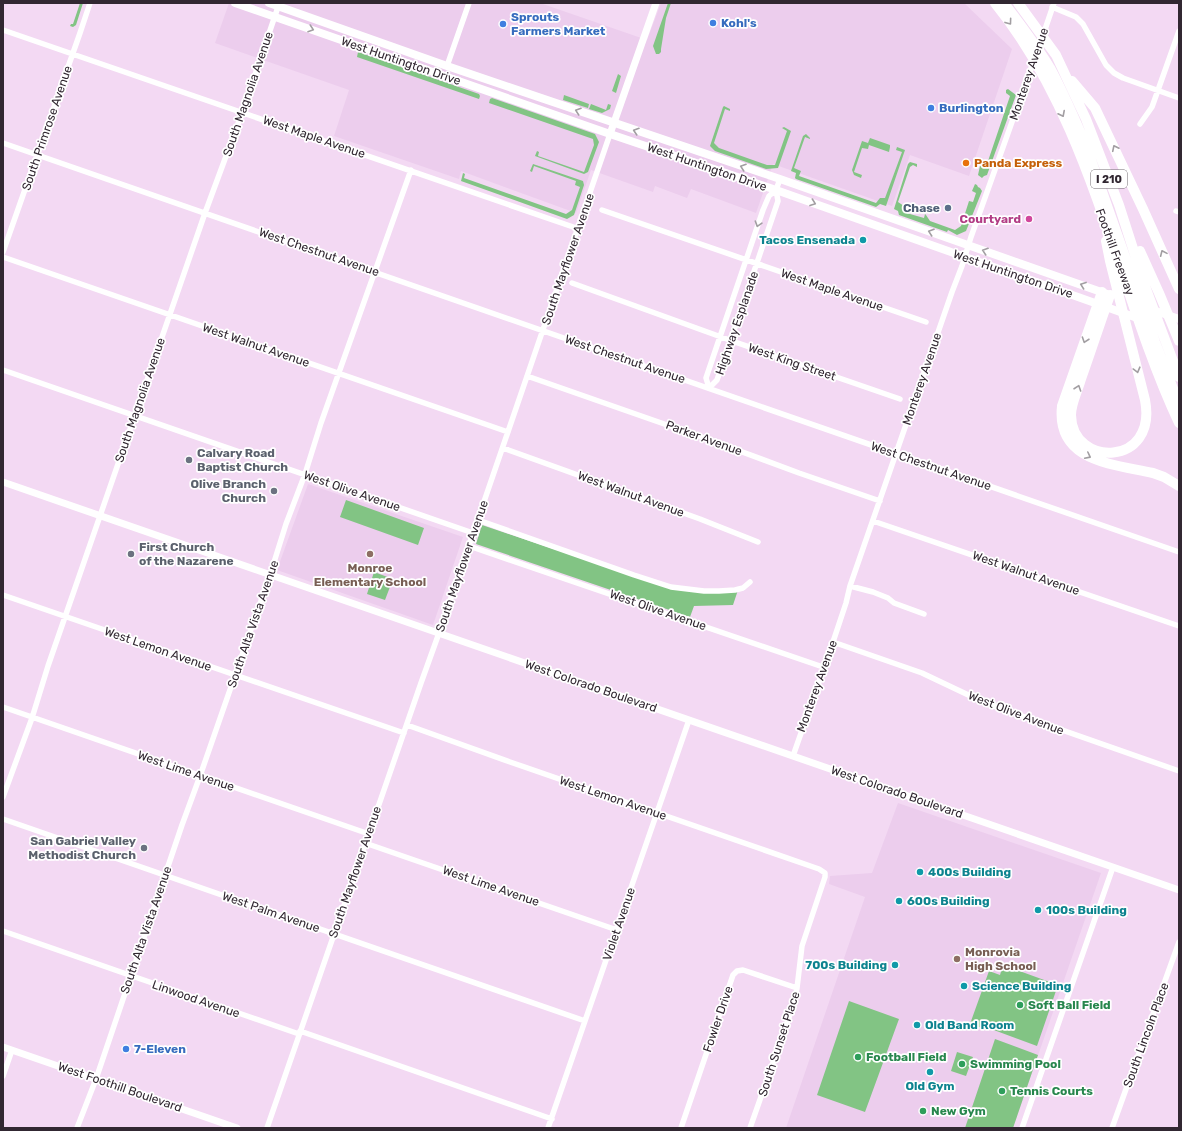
<svg xmlns="http://www.w3.org/2000/svg" width="1182" height="1131" viewBox="0 0 1182 1131" font-family="Rubik,sans-serif">
	<rect width="100%" height="100%" fill="#f3d9f3"/>
	<!-- built -->
	<path fill="#eccded" d="M229,3H540L647,40L661,3H964L1012,49L969,176L910,155L892,206L773,164L756,213L691,189L687,198L655,186L653,192L591,170L576,213L461,171L459,179L334,136L349,90L215,43Z
		M308,484L463,537L433,625L277,570Z
		M898,803L1101,873L1013,1128H786L865,897L829,884L830,876L872,873Z"/>
	<!-- green -->
	<path fill="#82c484" d="M80,3H83L76,25L73,27L70,26L71,24H73Z
		M668,3H671L666,18L661,49V52L659,54H656L653,46Z
		M358,52L479,94L480,96L479,99L357,57Z
		M618,74L621,76L616,93L612,91Z
		M1008,89L1016,95L987,175L984,176L982,178L978,175L980,166L987,164L1010,96L1006,93V90Z
		M564,95L589,104L588,108L563,100Z
		M492,98L595,134L599,142L588,172L584,174L535,156L537,151L539,152L538,156L584,172L594,145L593,139L489,103L490,99Z
		M591,104L606,110L608,104L611,105L610,109L602,113L589,109Z
		M724,106L730,109V111L725,109L714,143L719,148L767,165H775L787,131L782,128L784,127L791,131L778,168L766,169L715,151L710,146L723,107Z
		M806,134L810,138V139L805,137L794,168L801,171L799,176L876,203L880,198H885L902,152L896,150L897,147L905,150L886,206L880,204L876,207L796,179L795,178L796,173L791,171L803,136Z
		M870,138L890,145V147L889,152L869,145L868,149L862,148L854,172L862,175L861,178L854,175L852,170L862,141L868,143Z
		M910,162L917,164V167L913,165L910,167L898,202L904,206L903,212L924,218L925,214L926,215L930,221L955,230L961,226L969,201L973,202L976,193L972,191L975,184L977,185L978,187L980,188L982,191L966,231L957,235L948,230L947,232L899,215L898,211L894,209L908,164Z
		M533,164L583,181L584,185L574,215L567,219L461,181L463,173L465,174L464,178L566,214L572,210L580,187L575,185L576,181L534,166L532,172L530,171Z
		M346,500L424,528L418,545L340,517Z
		M482,525L670,588L738,590L733,605L694,606L690,617L476,544Z
		M374,572L393,579L385,600L367,594Z
		M1003,965L1058,985L1037,1046L983,1026L982,1028L970,1024L989,971L1000,975Z
		M849,1001L899,1019L865,1112L817,1095Z
		M995,1039L1038,1055L1013,1128H965Z
		M957,1052L973,1057L966,1076L951,1071Z"/>
	<g fill="none" stroke-linecap="round" stroke-linejoin="round">
		<!-- minor -->
		<path stroke="#fff" stroke-width="5.5" d="M1052,7L1076,17L1083,24L1106,65L1114,73L1123,78L1179,98
			M3,30L579,229
			M1038,50L1054,3
			M447,66L469,3
			M1140,124L1152,107L1179,31
			M3,143L1179,552
			M776,190L778,201L717,380L709,388L706,378L763,210L769,196L776,190L780,179
			M602,210L926,322
			M1176,211L1179,212
			M3,252L80,33L90,3
			M3,257L508,432
			M572,283L735,342L900,399
			M3,370L473,533
			M527,376L710,440L799,473L880,501
			M503,448L700,519L758,542
			M478,520L634,575L671,587L704,591H719L735,590L743,588L750,582
			M873,521L1179,626
			M469,546L823,667
			M850,586L873,592L888,598L894,603L924,614
			M3,595L404,733
			M833,642L922,673L981,701L999,708L1179,771
			M3,707L369,834
			M407,725L510,762L819,869L825,873V877L802,946L797,988L794,1003L750,1128
			M793,756L833,642L846,603L850,586L952,292L962,266L971,237L1034,60
			M3,797L32,718L48,666L205,213L242,113L279,4
			M3,819L585,1021
			M365,843L617,930
			M3,931L299,1034
			M300,1031L552,1119
			M3,1076L12,1050
			M77,1128L96,1079L182,825L200,776L270,575L286,524L305,474L321,423L411,170
			M267,1128L421,683L439,633L610,134
			M548,1128L689,720
			M681,1128L733,975L737,971L743,970L797,988
			M1022,1128L1113,867
			M1112,1128L1179,942"/>
		<!-- tertiary -->
		<path stroke="#fff" stroke-width="7" d="M610,134L656,3
			M3,482L1179,890"/>
		<!-- secondary -->
		<path stroke="#fff" stroke-width="7" d="M3,1047L237,1128"/>
		<!-- primary -->
		<path stroke="#fff" stroke-width="8" d="M235,3L610,134L776,190L1140,319
			M269,3L447,66L780,179L1107,294
			M1150,309L1179,319"/>
		<!-- motorway -->
		<path stroke="#fff" stroke-width="10" d="M995,3C1093,124 1115,285 1179,423
			M1004,3C1020,24 1036,45 1050,68C1063,92 1074,118 1085,143L1155,342L1179,404
			M1018,3L1056,55L1086,119L1119,205L1146,289L1179,377
			M1072,81L1095,108L1143,209L1179,289
			M1106,241L1110,261L1145,400C1158,467 1072,468 1071,415C1071,403 1078,390 1081,379C1091,351 1100,323 1110,295
			M1140,251L1159,293L1179,341
			M1102,292L1062,406C1056,462 1113,464 1153,473L1164,477L1179,486"/>
	</g>
	<!-- one-way arrows -->
	<defs><path id="oneway-chevron" d="M-2-3.5L2.5 0L-2 3.5" fill="none" stroke-width="1.6" stroke-linecap="round" stroke-linejoin="round"/></defs>
	<g stroke="#a29ea2">
		<use href="#oneway-chevron" transform="translate(1009 22) rotate(54)"/>
		<use href="#oneway-chevron" transform="translate(311 29) rotate(19)"/>
		<use href="#oneway-chevron" transform="translate(578 111) rotate(-161)"/>
		<use href="#oneway-chevron" transform="translate(1062 114) rotate(63)"/>
		<use href="#oneway-chevron" transform="translate(636 131) rotate(-162)"/>
		<use href="#oneway-chevron" transform="translate(1115 148) rotate(-116)"/>
		<use href="#oneway-chevron" transform="translate(743 167) rotate(-161)"/>
		<use href="#oneway-chevron" transform="translate(813 203) rotate(20)"/>
		<use href="#oneway-chevron" transform="translate(758 224) rotate(108)"/>
		<use href="#oneway-chevron" transform="translate(931 232) rotate(-161)"/>
		<use href="#oneway-chevron" transform="translate(985 251) rotate(-161)"/>
		<use href="#oneway-chevron" transform="translate(1163 253) rotate(-114)"/>
		<use href="#oneway-chevron" transform="translate(1083 285) rotate(-160)"/>
		<use href="#oneway-chevron" transform="translate(1085 340) rotate(109)"/>
		<use href="#oneway-chevron" transform="translate(1137 370) rotate(75)"/>
		<use href="#oneway-chevron" transform="translate(1078 388) rotate(-71)"/>
		<use href="#oneway-chevron" transform="translate(1088 456) rotate(27)"/>
	</g>
	<!-- markers -->
	<g fill="#3f7fe0" stroke="#fff" stroke-width="1.5">
		<circle cx="713" cy="23" r="4"/>
		<circle cx="503" cy="24" r="4"/>
		<circle cx="931" cy="108" r="4"/>
		<circle cx="126" cy="1049" r="4"/>
	</g>
	<circle fill="#e8710a" stroke="#fff" stroke-width="1.5" cx="966" cy="163" r="4"/>
	<circle fill="#5c6f8a" stroke="#fff" stroke-width="1.5" cx="948" cy="208" r="4"/>
	<circle fill="#d1479c" stroke="#fff" stroke-width="1.5" cx="1029" cy="219" r="4"/>
	<g fill="#0f9aa8" stroke="#fff" stroke-width="1.5">
		<circle cx="863" cy="240" r="4"/>
		<circle cx="920" cy="872" r="4"/>
		<circle cx="899" cy="901" r="4"/>
		<circle cx="1038" cy="910" r="4"/>
		<circle cx="895" cy="965" r="4"/>
		<circle cx="964" cy="986" r="4"/>
		<circle cx="917" cy="1025" r="4"/>
		<circle cx="930" cy="1072" r="4"/>
	</g>
	<g fill="#6b7280" stroke="#fff" stroke-width="1.5">
		<circle cx="189" cy="460" r="4"/>
		<circle cx="274" cy="491" r="4"/>
		<circle cx="131" cy="554" r="4"/>
		<circle cx="144" cy="848" r="4"/>
	</g>
	<g fill="#8d6e63" stroke="#fff" stroke-width="1.5">
		<circle cx="370" cy="554" r="4"/>
		<circle cx="957" cy="959" r="4"/>
	</g>
	<g fill="#2e9e5b" stroke="#fff" stroke-width="1.5">
		<circle cx="1020" cy="1005" r="4"/>
		<circle cx="858" cy="1057" r="4"/>
		<circle cx="962" cy="1064" r="4"/>
		<circle cx="1002" cy="1091" r="4"/>
		<circle cx="923" cy="1111" r="4"/>
	</g>
	<g text-anchor="middle" dominant-baseline="central" stroke-width="3.5" stroke-linejoin="round" paint-order="stroke">
		<!-- shield labels -->
		<rect fill="#fff" stroke="#6f686f" stroke-width="1" x="1091" y="170" width="36" height="18" rx="3"/>
		<g font-size="11" font-weight="bold" fill="#312731">
			<text x="1109" y="179">I 210</text>
		</g>
		<!-- shop labels -->
		<g font-size="12" font-weight="bold" fill="#366cbe" stroke="#fff" text-anchor="start">
			<text x="511" y="17">Sprouts<tspan x="511" dy="14">Farmers Market</tspan></text>
			<text x="721" y="23">Kohl's</text>
			<text x="939" y="108">Burlington</text>
			<text x="134" y="1049">7-Eleven</text>
		</g>
		<!-- street labels -->
		<g font-size="12" fill="#312731" stroke="#fff">
			<text transform="translate(401 61) rotate(19)">West Huntington Drive</text>
			<text transform="translate(1029 74) rotate(-71)">Monterey Avenue</text>
			<text transform="translate(248 94) rotate(-71)">South Magnolia Avenue</text>
			<text transform="translate(47 128) rotate(-71)">South Primrose Avenue</text>
			<text transform="translate(314 137) rotate(19)">West Maple Avenue</text>
			<text transform="translate(707 167) rotate(19)">West Huntington Drive</text>
			<text transform="translate(319 252) rotate(19)">West Chestnut Avenue</text>
			<text transform="translate(1115 252) rotate(70)">Foothill Freeway</text>
			<text transform="translate(568 259) rotate(-71)">South Mayflower Avenue</text>
			<text transform="translate(1013 274) rotate(19)">West Huntington Drive</text>
			<text transform="translate(832 290) rotate(19)">West Maple Avenue</text>
			<text transform="translate(737 323) rotate(-71)">Highway Esplanade</text>
			<text transform="translate(256 345) rotate(19)">West Walnut Avenue</text>
			<text transform="translate(625 359) rotate(19)">West Chestnut Avenue</text>
			<text transform="translate(792 362) rotate(19)">West King Street</text>
			<text transform="translate(922 379) rotate(-71)">Monterey Avenue</text>
			<text transform="translate(140 400) rotate(-71)">South Magnolia Avenue</text>
			<text transform="translate(704 438) rotate(20)">Parker Avenue</text>
			<text transform="translate(931 466) rotate(19)">West Chestnut Avenue</text>
			<text transform="translate(352 491) rotate(19)">West Olive Avenue</text>
			<text transform="translate(631 494) rotate(20)">West Walnut Avenue</text>
			<text transform="translate(462 566) rotate(-71)">South Mayflower Avenue</text>
			<text transform="translate(1026 573) rotate(19)">West Walnut Avenue</text>
			<text transform="translate(658 610) rotate(19)">West Olive Avenue</text>
			<text transform="translate(253 624) rotate(-71)">South Alta Vista Avenue</text>
			<text transform="translate(158 649) rotate(19)">West Lemon Avenue</text>
			<text transform="translate(591 686) rotate(19)">West Colorado Boulevard</text>
			<text transform="translate(817 686) rotate(-70)">Monterey Avenue</text>
			<text transform="translate(1016 713) rotate(21)">West Olive Avenue</text>
			<text transform="translate(186 771) rotate(19)">West Lime Avenue</text>
			<text transform="translate(897 792) rotate(19)">West Colorado Boulevard</text>
			<text transform="translate(613 798) rotate(19)">West Lemon Avenue</text>
			<text transform="translate(355 872) rotate(-71)">South Mayflower Avenue</text>
			<text transform="translate(491 886) rotate(19)">West Lime Avenue</text>
			<text transform="translate(271 912) rotate(19)">West Palm Avenue</text>
			<text transform="translate(619 924) rotate(-71)">Violet Avenue</text>
			<text transform="translate(146 930) rotate(-71)">South Alta Vista Avenue</text>
			<text transform="translate(196 999) rotate(19)">Linwood Avenue</text>
			<text transform="translate(718 1019) rotate(-71)">Fowler Drive</text>
			<text transform="translate(1146 1035) rotate(-70)">South Lincoln Place</text>
			<text transform="translate(779 1044) rotate(-72)">South Sunset Place</text>
			<text transform="translate(120 1087) rotate(19)">West Foothill Boulevard</text>
		</g>
		<!-- food labels -->
		<g font-size="12" font-weight="bold" fill="#c56008" stroke="#fff" text-anchor="start">
			<text x="974" y="163">Panda Express</text>
		</g>
		<!-- service labels -->
		<g font-size="12" font-weight="bold" fill="#4e5e75" stroke="#fff" text-anchor="end">
			<text x="940" y="208">Chase</text>
		</g>
		<!-- hotel labels -->
		<g font-size="12" font-weight="bold" fill="#b23c85" stroke="#fff" text-anchor="end">
			<text x="1021" y="219">Courtyard</text>
		</g>
		<!-- culture labels -->
		<g font-size="12" font-weight="bold" fill="#0d838f" stroke="#fff" text-anchor="start">
			<text x="855" y="240" text-anchor="end">Tacos Ensenada</text>
			<text x="928" y="872">400s Building</text>
			<text x="907" y="901">600s Building</text>
			<text x="1046" y="910">100s Building</text>
			<text x="887" y="965" text-anchor="end">700s Building</text>
			<text x="972" y="986">Science Building</text>
			<text x="925" y="1025">Old Band Room</text>
			<text x="930" y="1086" text-anchor="middle">Old Gym</text>
		</g>
		<!-- worship labels -->
		<g font-size="12" font-weight="bold" fill="#5b616d" stroke="#fff" text-anchor="start">
			<text x="197" y="453">Calvary Road<tspan x="197" dy="14">Baptist Church</tspan></text>
			<text x="266" y="484" text-anchor="end">Olive Branch<tspan x="266" dy="14">Church</tspan></text>
			<text x="139" y="547">First Church<tspan x="139" dy="14">of the Nazarene</tspan></text>
			<text x="136" y="841" text-anchor="end">San Gabriel Valley<tspan x="136" dy="14">Methodist Church</tspan></text>
		</g>
		<!-- education labels -->
		<g font-size="12" font-weight="bold" fill="#785e54" stroke="#fff">
			<text x="370" y="568">Monroe<tspan x="370" dy="14">Elementary School</tspan></text>
			<text x="965" y="952" text-anchor="start">Monrovia<tspan x="965" dy="14">High School</tspan></text>
		</g>
		<!-- leisure labels -->
		<g font-size="12" font-weight="bold" fill="#27864d" stroke="#fff" text-anchor="start">
			<text x="1028" y="1005">Soft Ball Field</text>
			<text x="866" y="1057">Football Field</text>
			<text x="970" y="1064">Swimming Pool</text>
			<text x="1010" y="1091">Tennis Courts</text>
			<text x="931" y="1111">New Gym</text>
		</g>
	</g>
	<!-- border -->
	<rect width="1182" height="1131" fill="none" stroke="#312731" stroke-width="8"/>
</svg>
